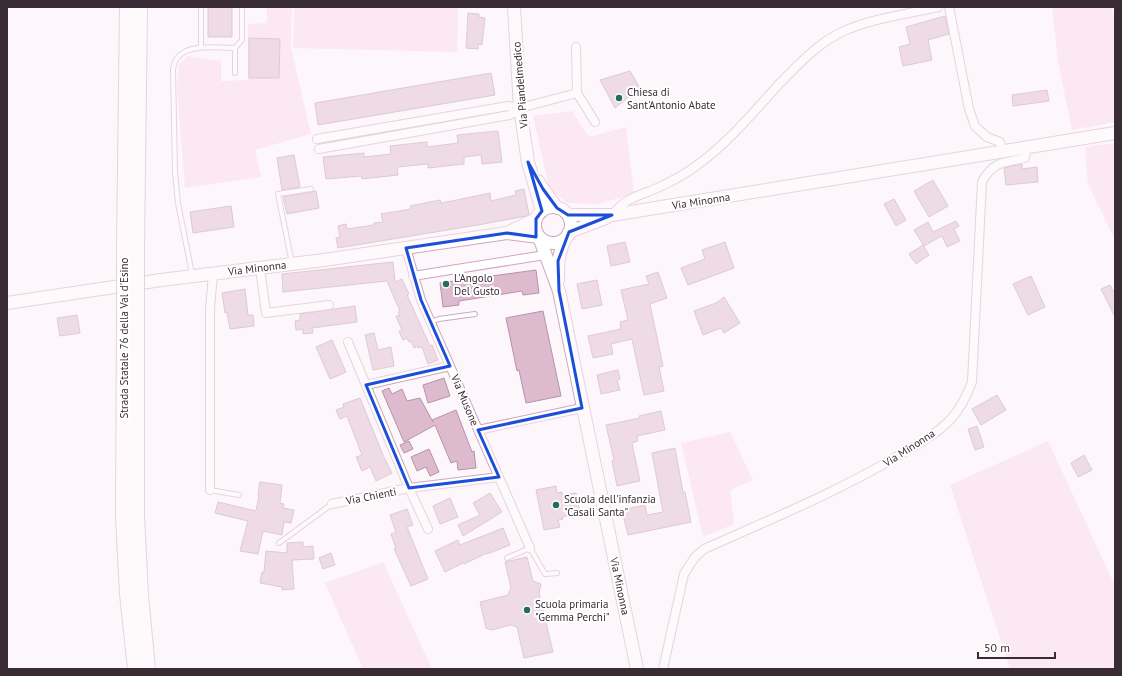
<svg xmlns="http://www.w3.org/2000/svg" width="1122" height="676" viewBox="0 0 1122 676" font-family="'PT Sans',sans-serif">
	<rect width="100%" height="100%" fill="#fdf6fa"/>
	<!-- green -->
	<path fill="#fbd7ec" d="M267,7H292L291,48L311,134L255,150L261,177L185,188L177,89L179,65L187,56L221,61V81L248,80V24L267,23Z
		M294,7H458L457,52L293,48Z
		M1052,7H1112L1115,26V122L1072,130L1058,62Z
		M572,111L589,137L626,127L634,194L597,204L567,203L549,187L533,116Z
		M1115,143V240L1088,184L1085,147Z
		M730,432L753,480L730,490L734,524L703,537L681,443Z
		M1048,441L1115,586V669H1010L950,485Z
		M383,562L432,669H363L325,583Z"/>
	<!-- building -->
	<path fill="#debace" stroke="#b794a8" d="M208,7H232V37H208Z
		M468,13L479,14V17L485,18L482,45L478,44V49L466,48Z
		M945,16L949,34L928,40L932,60L903,66L899,47L910,44L906,27Z
		M249,38L280,39L279,78H249Z
		M630,71L640,88L615,108L600,80Z
		M491,73L495,95L318,125L315,103Z
		M1047,90L1049,101L1013,106L1012,95Z
		M498,131L502,162L482,164L481,155L464,157V164L428,168V164L397,167L398,175L362,179L361,176L326,179L323,157L364,153V157L391,154L390,146L427,142V147L458,143L457,135Z
		M294,155L300,187L282,190L277,158Z
		M1022,164V169L1037,167L1038,182L1006,185L1004,168Z
		M933,180L948,206L929,217L914,191Z
		M524,189L529,214L526,216L478,225L338,248L336,238L340,237L338,226L346,224L347,229L374,225V223L383,222L381,214L411,209L410,206L440,200L441,203L457,200L490,193L491,201L516,195L515,191Z
		M316,191L319,208L287,214L283,197Z
		M894,199L906,220L896,226L884,204Z
		M231,206L234,227L193,233L190,212Z
		M956,221L959,226L954,229L960,241L947,247L942,236L924,246L914,230L928,222L933,232Z
		M625,242L630,262L611,266L607,246Z
		M725,242L734,268L688,285L681,268L705,259L702,250Z
		M923,245L929,255L916,264L909,254Z
		M393,262L395,282L402,279L409,294L407,295L430,346L432,345L438,360L428,364L422,347L418,348V346L414,348L411,341L409,342L407,338L403,340L399,331L402,330L396,316L400,315L398,312L400,311L387,281L283,292L282,274Z
		M536,270L539,293L523,295L522,291L491,296L459,301V305L443,307L440,283Z
		M658,272L667,298L650,304L663,366L659,367L664,391L644,395L632,339L611,344L613,354L593,358L588,336L621,329L620,322L628,320L621,290L649,284L646,276Z
		M1031,276L1045,307L1028,315L1013,284Z
		M597,280L602,305L582,309L577,284Z
		M1110,285L1115,294V317L1101,289Z
		M245,289L248,315H253L254,326L230,329L227,312L225,313L222,293Z
		M724,297L740,323L724,333L721,328L703,335L694,311L716,303Z
		M355,306L357,322L312,328L313,333L303,334V329L296,330L295,321L300,320V314Z
		M543,311L561,396L526,403L519,370L517,371L506,318Z
		M77,315L80,333L60,336L57,318Z
		M374,333L378,350L391,347L394,366L373,370L365,335Z
		M332,340L346,372L330,379L316,347Z
		M618,370L620,379L617,380L620,390L601,394L597,375Z
		M444,378L450,396L428,403L423,385Z
		M389,388L392,394L402,389L407,401L420,398L433,422L432,420L456,410L472,452L474,451L476,468L458,470L457,461L451,463L435,425L404,442L382,391Z
		M997,395L1006,410L981,425L972,409Z
		M360,398L383,455L392,473L376,481L370,467L362,471L356,457L362,455L347,416L340,419L336,410L344,407L343,404Z
		M661,411L665,430L637,436L638,441L632,443L640,481L617,486L612,461L614,460L606,425L640,418L639,416Z
		M977,426L984,447L975,450L968,429Z
		M409,441L413,449L404,453L400,445Z
		M675,448L683,492H685L691,522L628,535L622,510L645,505L647,515L663,512L652,453Z
		M429,449L439,472L430,476L426,467L417,471L411,457Z
		M1084,455L1092,470L1078,477L1071,463Z
		M260,482L282,485L280,503L284,504L283,508L294,510L291,523L284,522L282,535L263,531L258,554L240,551L248,521L215,513L218,502L256,511L259,495H258Z
		M556,486L557,493L562,492V495L576,493L580,513L562,517L563,519L558,520L560,527L544,530L536,490Z
		M490,493L502,512L463,536L458,525L480,515L473,503Z
		M450,498L458,517L440,524L433,506Z
		M407,509L413,525L407,527L428,579L411,586L394,549L396,548L391,534L396,532L390,515Z
		M503,528L510,545L487,554V553L464,564L463,563L445,572L435,551L458,540L460,545Z
		M303,542V547L313,546L314,559L292,560L294,589L282,590V587L260,583L262,572H264L266,551L287,553V543Z
		M331,553L335,565L323,569L319,558Z
		M527,557L533,581L541,584L539,593L553,652L524,658L517,627L511,625L491,630L486,628L480,602L508,595L511,588L505,562Z"/>
	<g fill="none" stroke-linecap="round" stroke-linejoin="round">
		<defs>
			<path id="service" d="M201,47V7
				M235,73V48L242,40V7
				M292,263L278,194L311,189
				M192,274L178,203L175,172L173,69C174,65 175,60 178,57C190,43 218,48 235,48
				M431,322L439,319L475,314
				M210,490L239,495
				M279,543L332,504
				M507,558L530,548L545,574L557,573"/>
			<path id="minor" d="M949,7L969,109L975,126L987,137L1000,142L1002,152
				M576,47L577,93
				M317,139L508,106L520,108
				M319,149L510,115L520,108L577,93L595,122
				M612,215C627,197 636,197 655,189C671,182 686,174 700,163C730,141 755,110 781,82C800,63 819,42 844,31C874,18 907,14 938,7
				M406,248L421,300L530,548
				M260,268L266,313L329,305
				M413,276L545,255
				M348,342L409,488L499,477
				M366,385L450,366
				M478,430L582,408
				M210,490V309L213,274
				M332,504L409,488L428,529
				M663,669L684,574L695,557L704,549C769,520 835,493 896,457C915,446 937,434 951,419C961,408 967,395 972,382L982,182C993,161 1004,163 1025,158L1027,148"/>
			<path id="secondary" d="M514,7L520,108L528,162L542,211
				M538,181L543,189L557,208
				M535 225a18 18 0 1 1 36 0a18 18 0 1 1-36 0Z
				M568,215H612L1115,133
				M569,232L606,218
				M507,233L539,237L559,291L637,669
				M558,280C558,264 558,254 565,239
				M7,303L161,280L324,260L507,233L536,219"/>
			<path id="trunk" d="M137,246L140,7
				M124,249L127,7
				M124,317L123,517L127,594L135,669
				M137,318V516L141,596L148,669"/>
		</defs>
		<!-- service casing -->
		<use href="#service" stroke="#cda9be" stroke-width="6"/>
		<!-- minor casing -->
		<use href="#minor" stroke="#cda9be" stroke-width="10"/>
		<!-- secondary casing -->
		<use href="#secondary" stroke="#cda9be" stroke-width="14"/>
		<!-- trunk casing -->
		<use href="#trunk" stroke="#cda9be" stroke-width="16"/>
		<!-- service -->
		<use href="#service" stroke="#fff" stroke-width="4"/>
		<!-- minor -->
		<use href="#minor" stroke="#fff" stroke-width="8"/>
		<!-- secondary -->
		<use href="#secondary" stroke="#fff" stroke-width="12"/>
		<!-- trunk -->
		<use href="#trunk" stroke="#fff" stroke-width="14"/>
		<defs>
			<path id="trunk-bridge" d="M124,317V249
				M137,318V246"/>
		</defs>
		<!-- trunk-bridge casing -->
		<use href="#trunk-bridge" stroke="#cda9be" stroke-width="16" stroke-linecap="butt"/>
		<!-- trunk-bridge -->
		<use href="#trunk-bridge" stroke="#fff" stroke-width="14"/>
	</g>
	<!-- marked area -->
	<path d="M0 0H1122V676H0ZM528,162L543,189L557,208L568,215H612L569,232L558,261L559,291L582,408L478,430L499,477L409,488L366,385L450,366L421,300L406,248L507,233L536,237V219L542,211Z" fill="#fdf6fa" fill-opacity=".55" fill-rule="evenodd"/>
	<path fill="none" stroke="#1d4ed8" stroke-width="3" stroke-linejoin="round" d="M528,162L543,189L557,208L568,215H612L569,232L558,261L559,291L582,408L478,430L499,477L409,488L366,385L450,366L421,300L406,248L507,233L536,237V219L542,211Z"/>
	<!-- markers -->
	<g fill="#266b5e" stroke="#fff" stroke-width="1.5">
		<circle cx="619" cy="98" r="4"/>
		<circle cx="446" cy="284" r="4"/>
		<circle cx="556" cy="505" r="4"/>
		<circle cx="527" cy="610" r="4"/>
	</g>
	<g text-anchor="middle" dominant-baseline="central" stroke-width="4" stroke-linejoin="round" paint-order="stroke">
		<!-- street labels -->
		<g font-size="11" fill="#3a2c34" stroke="#fff">
			<text transform="translate(520 85) rotate(-95)">Via Piandelmedico</text>
			<text transform="translate(701 201) rotate(-9)">Via Minonna</text>
			<text transform="translate(257 268) rotate(-7)">Via Minonna</text>
			<text transform="translate(124 338) rotate(-90)">Strada Statale 76 della Val d'Esino</text>
			<text transform="translate(465 400) rotate(67)">Via Musone</text>
			<text transform="translate(909 448) rotate(-33)">Via Minonna</text>
			<text transform="translate(371 496) rotate(-11)">Via Chienti</text>
			<text transform="translate(620 586) rotate(78)">Via Minonna</text>
		</g>
		<!-- poi labels -->
		<g font-size="11" fill="#3a2c34" stroke="#fff" text-anchor="start">
			<text x="627" y="92">Chiesa di<tspan x="627" dy="13">Sant'Antonio Abate</tspan></text>
			<text x="454" y="278">L'Angolo<tspan x="454" dy="13">Del Gusto</tspan></text>
			<text x="564" y="499">Scuola dell'infanzia<tspan x="564" dy="13">"Casali Santa"</tspan></text>
			<text x="535" y="604">Scuola primaria<tspan x="535" dy="13">"Gemma Perchi"</tspan></text>
		</g>
	</g>
	<!-- border -->
	<rect width="1122" height="676" fill="none" stroke="#3a2c34" stroke-width="16"/>
	<!-- scale -->
	<path d="M978 652v6h77v-6" fill="none" stroke="#3a2c34" stroke-width="2"/>
	<text x="984" y="652" font-size="12" fill="#3a2c34" stroke="#ffffff" stroke-width="3" paint-order="stroke">50 m</text>
</svg>
